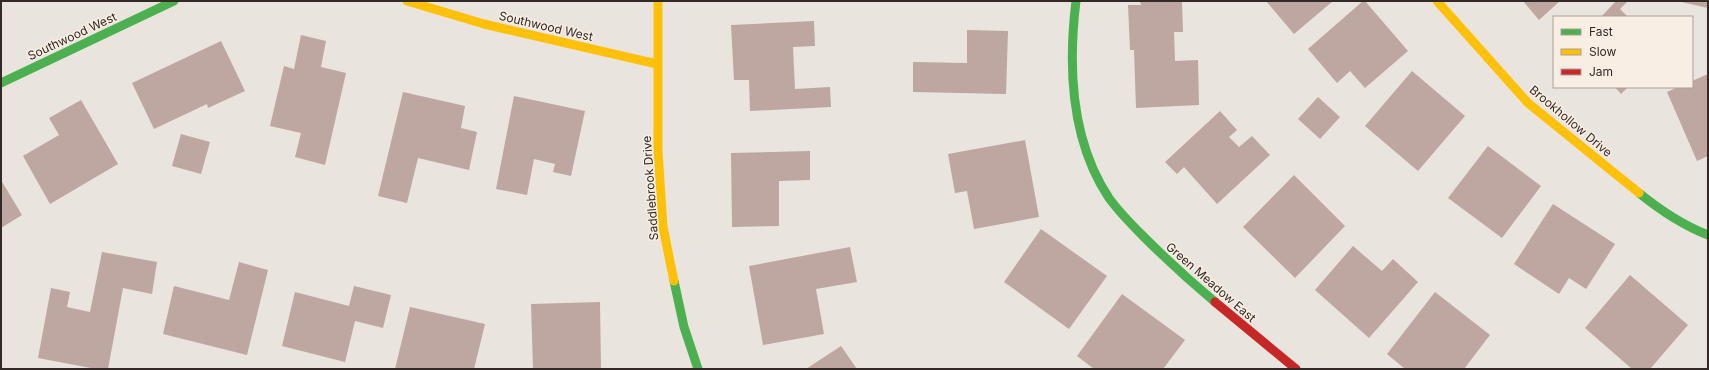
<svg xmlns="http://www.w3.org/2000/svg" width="1709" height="370" viewBox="0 0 1709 370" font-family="Inter,sans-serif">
	<rect width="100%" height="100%" fill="#eae4de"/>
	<!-- building -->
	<path fill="#bda7a0" d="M1140,1H1182L1183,32H1174L1175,61L1198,60L1199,105L1136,108L1134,50H1130L1128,5H1141Z
		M1266,1H1333L1294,34Z
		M1363,1H1365L1408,51L1365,88L1350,71L1337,83L1308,49Z
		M1523,1H1560L1539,20Z
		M1616,1H1628L1620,9L1628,17H1601Z
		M1682,1H1708V8L1681,2Z
		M814,21L815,46L793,47L795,89L830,87L831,107L750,111L749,80H734L731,25Z
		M967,30L1008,31L1006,94L913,92V62L967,63Z
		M301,35L326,41L321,67L346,73L325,165L295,157L301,133L270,126L284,66L294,69Z
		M221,41L245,91L208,108L207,104L154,129L132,83Z
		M1412,71L1465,116L1418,171L1365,126Z
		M1708,74V156L1697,161L1667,92L1678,87H1692V81Z
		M1615,87H1628L1621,94Z
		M403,92L465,106L461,128L477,132L469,170L418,158L407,203L378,196Z
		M514,96L585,111L571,176L553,172L555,164L534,159L527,195L496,189Z
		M1318,97L1340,117L1320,139L1298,119Z
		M81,100L118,164L50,204L23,156L59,135L49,118Z
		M1220,111L1237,130L1229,137L1239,147L1252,136L1270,155L1217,204L1184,167L1177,174L1165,162Z
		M181,134L210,142L201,174L172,166Z
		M1025,140L1039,217L974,229L967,191L955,193L948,154Z
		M1488,146L1541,186L1502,238L1448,198Z
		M810,151V180L779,181V226L732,227L731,153Z
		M1294,175L1345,226L1295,278L1243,227Z
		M1,180L22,215L1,228Z
		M1553,204L1615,244L1586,289L1569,278L1559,294L1514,264Z
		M1041,229L1107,276L1069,329L1004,282Z
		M1353,246L1382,271L1393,259L1418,282L1369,338L1315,290Z
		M850,247L857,282L816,289L824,334L763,345L749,266Z
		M102,252L157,262L152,294L123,288L108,369H96L38,358L51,288L70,292L67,307L90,312Z
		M239,262L268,270L247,355L163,334L174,286L229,300Z
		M1630,275L1688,325L1650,369H1632L1585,328Z
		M354,286L391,295L383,328L355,321L345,362L282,346L295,292L349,306Z
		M1435,292L1490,335L1464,369H1405L1387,354Z
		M1122,294L1185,340L1163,369H1094L1077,356Z
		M600,302L601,369H533L531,304Z
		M410,307L485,324L474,369H395Z
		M841,346L857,369H806Z"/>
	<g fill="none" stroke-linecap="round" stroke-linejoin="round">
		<!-- fast -->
		<path stroke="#4caf50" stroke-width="9" d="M1076,1C1068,66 1071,141 1109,198C1119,212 1131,224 1143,236C1166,259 1190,281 1215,302
			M1,83L174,1
			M1639,193C1660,210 1682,225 1708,235
			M674,281L684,327L698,369"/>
		<!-- slow -->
		<path stroke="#ffc107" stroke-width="9" d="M407,1L484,24L657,64
			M658,1V151L663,227L674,281
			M1437,1L1528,103L1639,193"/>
		<!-- jam -->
		<path stroke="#c62828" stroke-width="9" d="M1215,302L1296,369"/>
	</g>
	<g text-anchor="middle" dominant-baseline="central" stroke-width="3" stroke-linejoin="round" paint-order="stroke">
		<!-- street labels -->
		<g font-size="12" fill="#332926" stroke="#f8eee4">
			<text transform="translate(546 26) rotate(13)">Southwood West</text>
			<text transform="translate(72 36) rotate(-25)">Southwood West</text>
			<text transform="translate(1571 121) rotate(40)">Brookhollow Drive</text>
			<text transform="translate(650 188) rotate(-94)">Saddlebrook Drive</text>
			<text transform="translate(1211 282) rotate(41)">Green Meadow East</text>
		</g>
	</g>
	<!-- border -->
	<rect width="1709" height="370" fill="none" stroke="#332926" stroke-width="4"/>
	<!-- legend -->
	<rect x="1553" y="16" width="140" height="72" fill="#f8eee4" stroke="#a99f98"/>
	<rect x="1561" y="29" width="20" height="6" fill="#4caf50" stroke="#a99f98"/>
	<text x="1589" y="36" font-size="12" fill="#332926">Fast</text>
	<rect x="1561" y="49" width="20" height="6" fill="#ffc107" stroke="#a99f98"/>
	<text x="1589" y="56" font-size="12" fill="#332926">Slow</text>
	<rect x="1561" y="69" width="20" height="6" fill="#c62828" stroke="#a99f98"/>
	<text x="1589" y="76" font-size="12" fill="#332926">Jam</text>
</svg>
